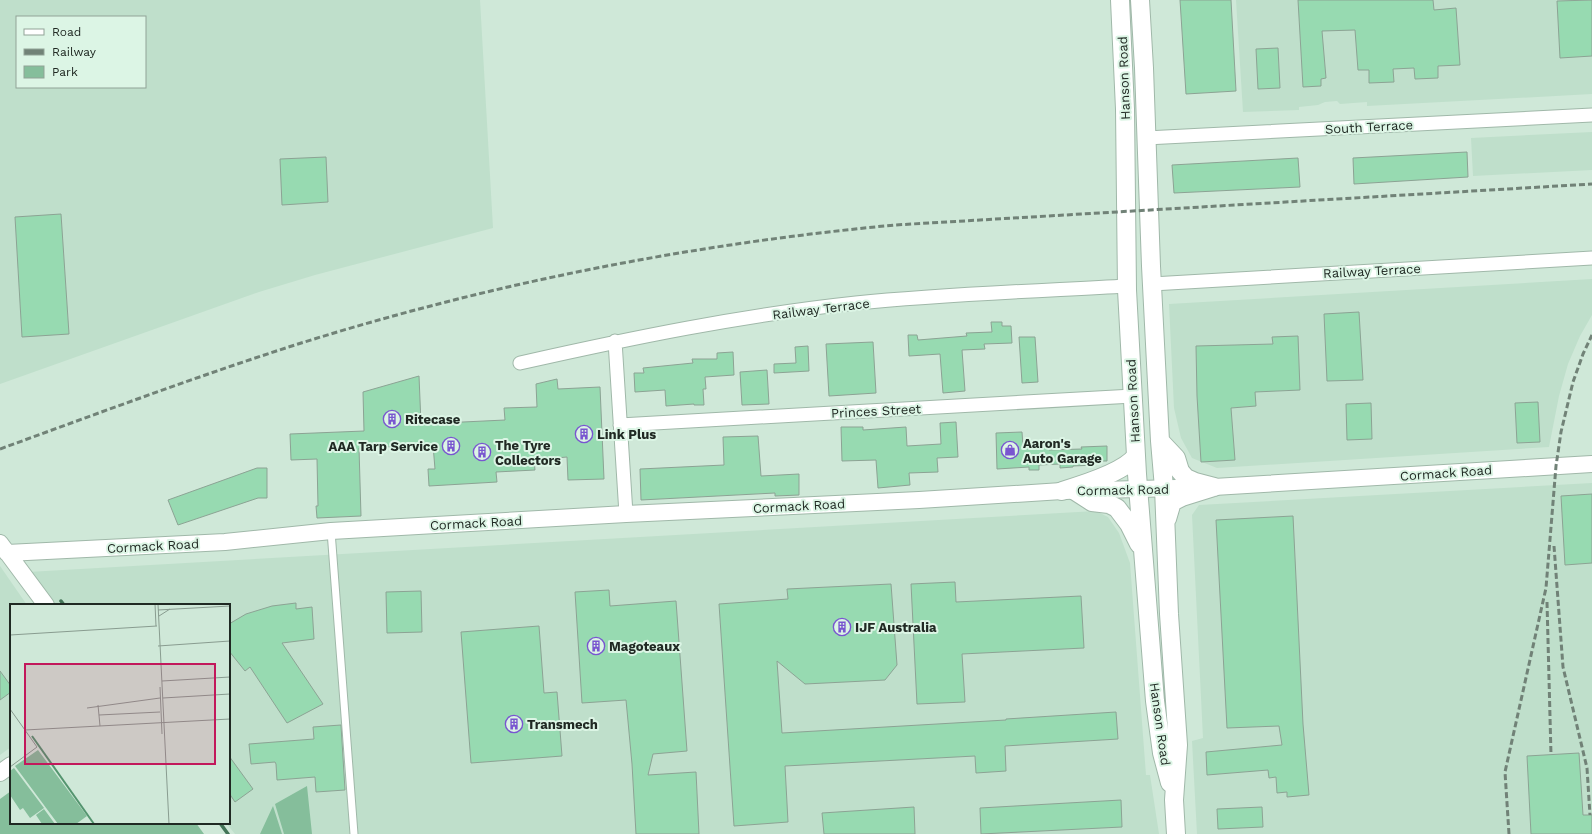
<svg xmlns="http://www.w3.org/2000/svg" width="1592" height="834" viewBox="0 0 1592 834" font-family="'Work Sans',sans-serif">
	<rect width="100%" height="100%" fill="#cfe8d8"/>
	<!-- built -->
	<path fill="#bfdfcb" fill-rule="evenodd" d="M0,0H480L493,228L315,275L259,292L0,384ZM17,17H145V87H17Z
		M1236,0H1592V94L1367,106V102L1340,104L1337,101L1325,102L1318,105L1299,107V110L1243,112Z
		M1592,132V170L1473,176L1471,138Z
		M1592,279V315L1580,336L1568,364L1559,396L1549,447L1217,468L1192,458L1181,438L1174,408L1169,304Z
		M1592,483V834H1197L1192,741L1203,738L1192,515L1199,505Z
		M1096,511L1108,517L1119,533L1130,563L1146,775H1150L1159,834H235L226,823H229V605H54L28,572Z
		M0,566L27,605H11V747L0,755Z"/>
	<!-- green -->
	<path fill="#85be9b" d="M307,786L312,834H284L275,804Z
		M11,791V823H196L204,834H0V799Z
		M273,806L282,834H260Z"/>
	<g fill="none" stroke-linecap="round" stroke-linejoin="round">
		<!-- stream -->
		<path stroke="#447558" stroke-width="3.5" d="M61,601L64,605
			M220,823L228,834"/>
	</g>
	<!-- building -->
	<path fill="#97dab1" stroke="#8ca394" d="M1180,0H1231L1236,91L1186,94Z
		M1298,0H1433L1434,10L1456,8L1460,65L1438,66V78L1415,79L1414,68L1393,69L1394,82L1369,83V70H1358L1355,30L1322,31L1326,78L1321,79V86L1303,87Z
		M1592,0V56L1560,58L1557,1Z
		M1278,48L1280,88L1258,89L1256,49Z
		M1467,152L1468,177L1354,184L1353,158Z
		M326,157L328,202L282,205L280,159Z
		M1298,158L1300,187L1174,193L1172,165Z
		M61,214L69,334L22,337L15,217Z
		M1359,312L1363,380L1327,381L1324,314Z
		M991,322H1002V326H1011L1012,343L984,344L985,349L962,350L965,391L943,393L940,354L909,356L908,335H917L918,340L967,336L966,333L992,332Z
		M1298,336L1300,390L1255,392L1256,406L1231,408L1235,460L1201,462L1197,396L1196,346L1273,344L1272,337Z
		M1019,337H1035L1038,382L1022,383Z
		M873,342L876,393L829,396L826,344Z
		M808,346L809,371L774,373V364L796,363L795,347Z
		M733,352L734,375L705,377L706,389H703L704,405H694V404L666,406L665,390L635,392L634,373H644L643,368L693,363L692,359H717V353Z
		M767,370L769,404L742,405L740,372Z
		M419,376L421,424L505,420L504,408L537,407L536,384L557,379L558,389L600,387L604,479L568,480L567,457L534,460L535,470L496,472L497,482L429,486L428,469H435L433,445L359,448L361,516L317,518L316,506H318L317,459L291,460L290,434L364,431L363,392Z
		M1538,402L1540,442L1517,443L1515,403Z
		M1371,403L1372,439L1347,440L1346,404Z
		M956,422L958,457L937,458L938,472L909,473L910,485L878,488L876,460L842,461L841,427H863V430L906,427L907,446L941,444L940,423Z
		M1022,432L1023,446H1049V450L1082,449L1081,447L1107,446V461H1095V465L1073,466V467L1060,468V464L1039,465V470H1029V467L997,469L996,433Z
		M758,436L761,476L799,474V495L775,496V493L641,500L640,469L724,465L723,437Z
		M257,468H267V498H258L178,525L168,500Z
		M1592,494V563L1565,565L1561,496Z
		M1293,516L1303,724L1309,795L1287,797V792L1277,793L1276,777L1269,778L1268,770L1207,775L1206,752L1282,745L1279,726L1227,728L1216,520Z
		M955,582L956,602L1081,596L1084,648L962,654L965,702L917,704L911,584Z
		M891,584L897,665L885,680L805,684L777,661L782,733L1006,720V719L1116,712L1118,739L1005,746L1006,771L976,773L975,756L785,766L788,822L734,826L719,604L788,599L787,589Z
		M609,590L610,606L676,601L687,751L653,754L648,775L696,772L699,834H636L632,764L626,700L582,703L575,592Z
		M421,591L422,632L387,633L386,592Z
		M296,603V609L312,607L314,639L282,643L323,704L287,723L250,667L245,671L229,651V624L246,614L272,606Z
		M539,626L544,693L557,692L562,756L471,763L461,632Z
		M0,671L11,686V692L0,700Z
		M341,725L345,790L316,792L315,777L277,780L276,764L275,762L251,764L249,744L314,739L313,727Z
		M1579,753L1583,815H1592V834H1531L1527,756Z
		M229,756L253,789L235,802L229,793Z
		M1121,800L1122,827L981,834L980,808Z
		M914,807L915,834H824L822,813Z
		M1262,807L1263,827L1218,829L1217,809Z"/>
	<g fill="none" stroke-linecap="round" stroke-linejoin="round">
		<defs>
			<path id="service" d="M331,531L354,834"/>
			<path id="minor" d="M1146,138L1592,115
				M1152,284L1592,258
				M615,341L626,514
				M520,363C631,338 743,315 856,303C946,294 1036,291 1127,286
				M620,425L1133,396"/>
			<path id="tertiary" d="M0,543L46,605
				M7,553L225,542L331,531L626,514L919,500L1062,491L1214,487L1592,464
				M0,773L11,765"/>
			<path id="secondary" d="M1120,0L1125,109L1127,290L1137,474L1155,701L1162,753L1170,783
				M1140,0L1144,68L1151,266L1160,441L1164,488L1169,614L1178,745L1174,800L1176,834
				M1160,441L1176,458L1180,471L1186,478L1195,482L1214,487
				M1062,491C1082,485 1124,472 1136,456
				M1075,491L1092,502L1109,504L1117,508L1129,524L1139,544
				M1167,519L1172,502L1182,497L1214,487"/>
		</defs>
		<!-- service casing -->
		<use href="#service" stroke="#a0b8a9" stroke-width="9"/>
		<!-- minor casing -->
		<use href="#minor" stroke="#a0b8a9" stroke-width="15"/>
		<!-- tertiary casing -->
		<use href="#tertiary" stroke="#a0b8a9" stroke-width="18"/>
		<!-- secondary casing -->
		<use href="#secondary" stroke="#a0b8a9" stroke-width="20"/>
		<!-- service -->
		<use href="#service" stroke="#fff" stroke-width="7"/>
		<!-- minor -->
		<use href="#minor" stroke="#fff" stroke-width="13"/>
		<!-- tertiary -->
		<use href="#tertiary" stroke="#fff" stroke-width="16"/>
		<!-- secondary -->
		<use href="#secondary" stroke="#fff" stroke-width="18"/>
		<!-- rail -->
		<path stroke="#718277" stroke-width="3" stroke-dasharray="6 3" stroke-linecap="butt" d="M0,449C99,413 198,376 298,344C492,283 692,244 895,225L1592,184
			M1554,546L1563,667L1587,768L1590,815
			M1547,602L1551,755
			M1509,834L1505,772L1546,588L1556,466L1561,432L1573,382L1583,354L1592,335"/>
	</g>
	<!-- icons -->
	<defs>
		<symbol id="building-ring" viewBox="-11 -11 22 22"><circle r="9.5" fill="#dcf5e5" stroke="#7956d0" stroke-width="1.5"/><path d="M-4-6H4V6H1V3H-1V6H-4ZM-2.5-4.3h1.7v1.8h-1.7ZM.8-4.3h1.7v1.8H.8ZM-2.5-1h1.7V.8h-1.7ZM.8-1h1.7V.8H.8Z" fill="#7956d0"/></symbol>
		<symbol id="shop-ring" viewBox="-11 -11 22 22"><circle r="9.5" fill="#dcf5e5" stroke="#7956d0" stroke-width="1.5"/><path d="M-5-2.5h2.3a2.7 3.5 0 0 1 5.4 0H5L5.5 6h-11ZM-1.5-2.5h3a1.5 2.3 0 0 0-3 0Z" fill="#7956d0"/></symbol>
	</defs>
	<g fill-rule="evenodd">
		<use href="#building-ring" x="382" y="409" width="20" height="20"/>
		<use href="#building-ring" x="574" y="424" width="20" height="20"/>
		<use href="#building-ring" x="441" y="436" width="20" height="20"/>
		<use href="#shop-ring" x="1000" y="440" width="20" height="20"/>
		<use href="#building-ring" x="472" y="442" width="20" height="20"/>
		<use href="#building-ring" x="832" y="617" width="20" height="20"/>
		<use href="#building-ring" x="586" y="636" width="20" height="20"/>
		<use href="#building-ring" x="504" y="714" width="20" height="20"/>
	</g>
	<g text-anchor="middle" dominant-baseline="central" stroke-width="4" stroke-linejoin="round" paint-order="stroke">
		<!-- street labels -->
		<g font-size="13" fill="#202923" stroke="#dcf5e5">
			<text transform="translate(1124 78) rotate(-92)">Hanson Road</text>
			<text transform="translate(1369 127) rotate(-3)">South Terrace</text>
			<text transform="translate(1372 271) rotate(-3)">Railway Terrace</text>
			<text transform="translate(821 309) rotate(-7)">Railway Terrace</text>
			<text transform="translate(1133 401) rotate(-93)">Hanson Road</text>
			<text transform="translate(876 411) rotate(-3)">Princes Street</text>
			<text transform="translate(1446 473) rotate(-4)">Cormack Road</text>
			<text transform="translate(1123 490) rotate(-1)">Cormack Road</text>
			<text transform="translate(799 506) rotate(-3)">Cormack Road</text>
			<text transform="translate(476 523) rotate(-3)">Cormack Road</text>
			<text transform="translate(153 546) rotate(-3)">Cormack Road</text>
			<text transform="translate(1160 724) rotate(82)">Hanson Road</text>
		</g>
		<!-- poi labels -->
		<g font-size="13" font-weight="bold" fill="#202923" stroke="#dcf5e5" text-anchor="start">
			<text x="405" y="419">Ritecase</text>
			<text x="597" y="434">Link Plus</text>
			<text x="1023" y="443">Aaron's<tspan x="1023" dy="15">Auto Garage</tspan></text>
			<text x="495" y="445">The Tyre<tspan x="495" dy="15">Collectors</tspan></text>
			<text x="438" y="446" text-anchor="end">AAA Tarp Service</text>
			<text x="855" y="627">IJF Australia</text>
			<text x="609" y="646">Magoteaux</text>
			<text x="527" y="724">Transmech</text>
		</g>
	</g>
	<!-- overview -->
	<g transform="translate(10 604)">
		<rect width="220" height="220" fill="#cfe8d8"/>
		<path d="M28,146L77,212L66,220H48L5,162ZM4,164L34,204L20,214L13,204L10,206L0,191V167ZM34,205L45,220H32L26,211Z" fill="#85be9b"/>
		<path fill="none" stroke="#54956f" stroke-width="2" d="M22,132L84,220"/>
		<path fill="none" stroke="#899c90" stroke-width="1" d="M145,0L146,22M148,0L159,220M148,6L220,2M149,12L160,5M0,31L147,22M148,42L220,37M152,77L220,73M150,83L152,130M153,94L220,90M88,101L90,122M77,104L150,94M0,105L27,143L0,163M89,111L150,108M15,126L220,115"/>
		<path fill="#c2185b" fill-opacity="0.15" stroke="#c2185b" stroke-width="2" d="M15,60H205V160H15Z"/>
		<rect width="220" height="220" fill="none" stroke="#202923" stroke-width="2"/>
	</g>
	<!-- legend -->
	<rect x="16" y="16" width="130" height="72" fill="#dcf5e5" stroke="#91a397"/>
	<rect x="24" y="29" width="20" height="6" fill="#ffffff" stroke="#91a397"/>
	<text x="52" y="36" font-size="12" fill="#202923">Road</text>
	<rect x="24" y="49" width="20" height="6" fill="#718277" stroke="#91a397"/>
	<text x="52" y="56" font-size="12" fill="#202923">Railway</text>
	<rect x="24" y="66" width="20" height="12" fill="#85be9b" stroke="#91a397"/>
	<text x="52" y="76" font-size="12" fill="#202923">Park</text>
</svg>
